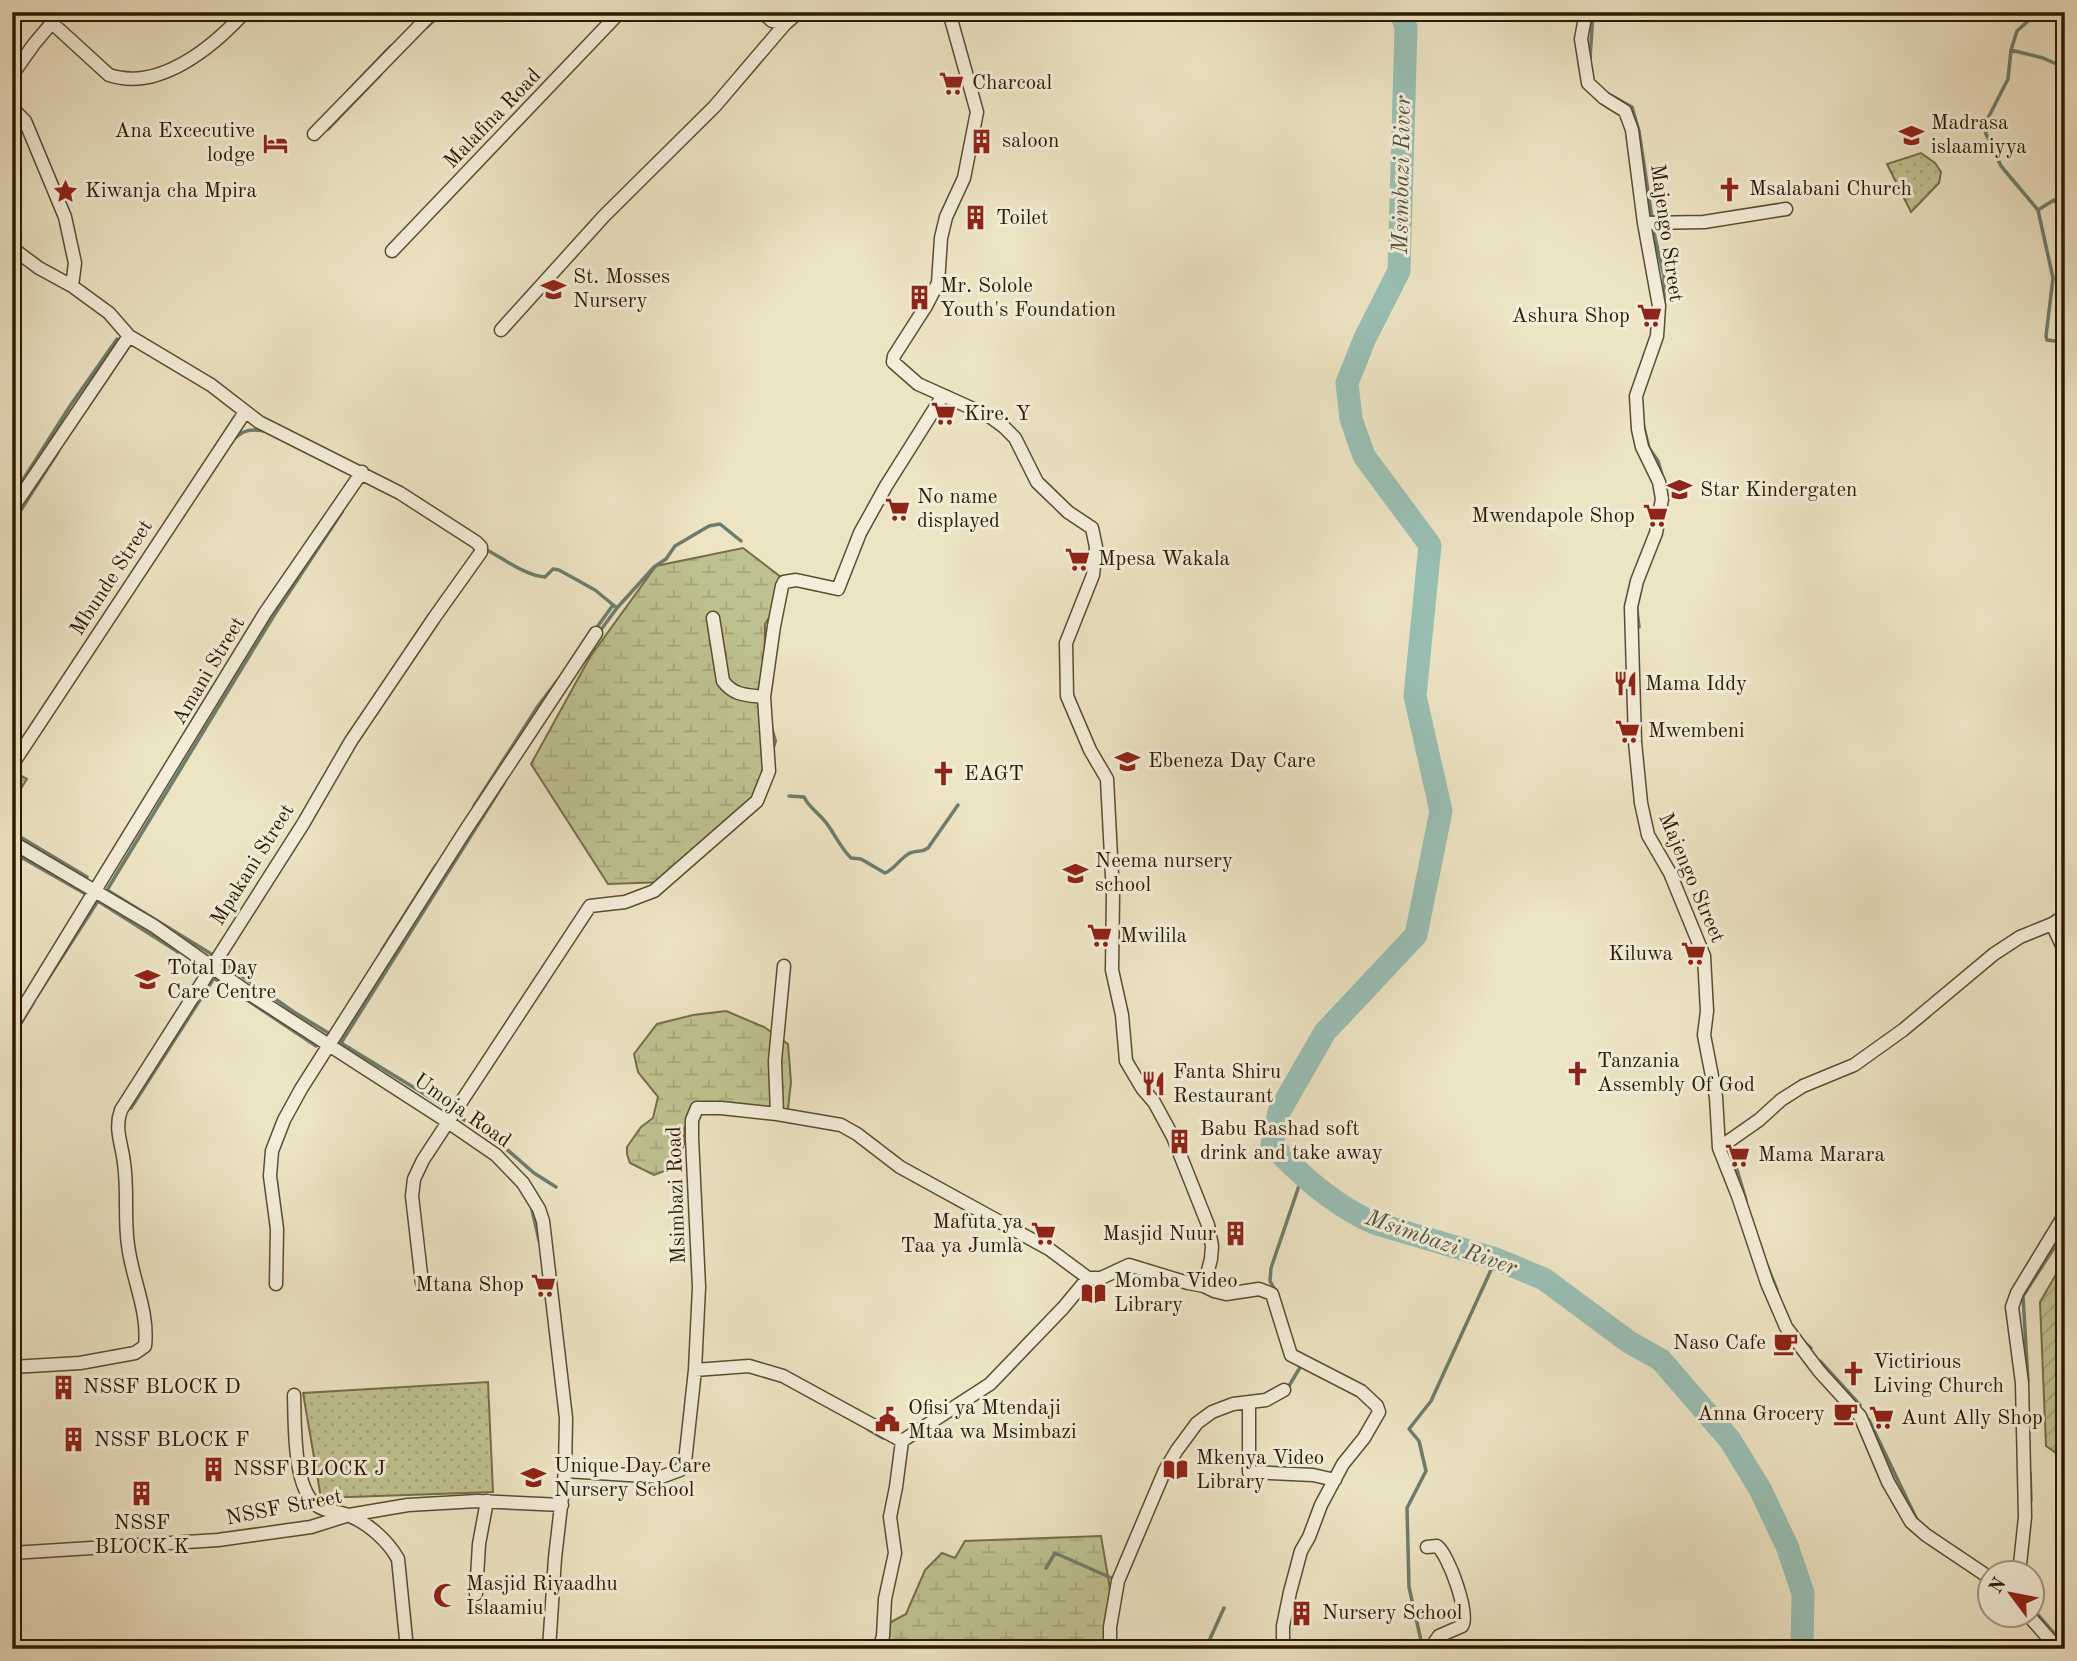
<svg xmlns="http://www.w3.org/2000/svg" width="2077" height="1661" viewBox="0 0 2077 1661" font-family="'Old Standard TT',serif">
	<defs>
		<pattern id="wetland-marsh" width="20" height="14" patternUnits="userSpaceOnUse" patternTransform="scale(1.75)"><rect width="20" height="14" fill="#bfc290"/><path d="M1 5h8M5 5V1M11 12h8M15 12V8" fill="none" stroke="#a4a67a"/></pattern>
		<pattern id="park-dots" width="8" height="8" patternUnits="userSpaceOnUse" patternTransform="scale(1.75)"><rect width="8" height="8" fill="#bfc290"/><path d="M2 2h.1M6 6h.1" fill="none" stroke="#a4a67a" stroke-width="1.8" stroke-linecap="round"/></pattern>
		<pattern id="garden-furrows" width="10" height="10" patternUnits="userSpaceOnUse" patternTransform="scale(1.75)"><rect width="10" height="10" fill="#bfc290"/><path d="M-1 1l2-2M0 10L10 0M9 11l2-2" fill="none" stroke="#a4a67a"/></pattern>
	</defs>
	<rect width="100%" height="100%" fill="#ede4c4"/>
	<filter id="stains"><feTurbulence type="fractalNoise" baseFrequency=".00286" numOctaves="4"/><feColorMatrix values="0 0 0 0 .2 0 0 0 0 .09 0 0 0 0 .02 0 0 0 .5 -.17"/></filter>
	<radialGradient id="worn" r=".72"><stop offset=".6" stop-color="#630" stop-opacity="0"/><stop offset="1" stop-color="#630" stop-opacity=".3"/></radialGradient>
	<!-- wetland -->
	<path fill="url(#wetland-marsh)" stroke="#756e48" stroke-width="2" d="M743,548L790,584L765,624L764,698L776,741L762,788L666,882L608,884L531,764L590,657L656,566Z
		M12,771L27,779L17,795L16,800L20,803L12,820Z
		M726,1011L764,1027L788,1044L791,1082L788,1109L771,1116L705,1110L690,1115L684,1129V1144L675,1167L654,1175L630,1163L627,1154V1147L641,1127L653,1118L658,1097L638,1072L634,1054L657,1024L693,1015Z
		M1101,1536L1112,1600L1109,1649H880L891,1622L906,1614L925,1570L942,1553L955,1558L965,1541Z"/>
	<!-- park -->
	<path fill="url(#park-dots)" stroke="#756e48" stroke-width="2" d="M1921,153L1935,163L1941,172L1939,183L1911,212L1887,164Z
		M488,1382L493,1492L321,1498L303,1393Z"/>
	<!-- garden -->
	<path fill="url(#garden-furrows)" stroke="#756e48" stroke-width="2" d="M2065,1259V1459L2046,1446L2040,1302Z"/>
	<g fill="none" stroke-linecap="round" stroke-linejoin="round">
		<!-- stream -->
		<path stroke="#6d7d6c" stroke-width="3.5" d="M2038,12L2017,31L2011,50L2008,79L1986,122V134L2001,166L2038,210L2053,278L2046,336L2047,340L2055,341L2065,337
			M427,27L443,12
			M2011,50L2043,58L2061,66L2065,60
			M1590,59L1593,12
			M348,91L391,46
			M1612,96L1632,107L1639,131L1652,218
			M328,129L380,75
			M2038,210L2054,200L2065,212
			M1653,229L1664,276V306
			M1643,424L1649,448L1658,461L1663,478
			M234,439C244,429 252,429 265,431
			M12,497L70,406L117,339
			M12,524L58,452
			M483,548C502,557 523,575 545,577L553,569L559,570L595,590L617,608
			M1637,610L1639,627
			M595,630L613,605
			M600,631L617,608L654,567L666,559L675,546L709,526L720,524L741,541
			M789,796L804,797C809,807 816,811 823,819C834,831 838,845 851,858L861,859L885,873C895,869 900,858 910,853C918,850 921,853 928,848L958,805
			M474,806L538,706L557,681
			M12,832L87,877
			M12,852L84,893
			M382,950L436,865
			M213,955L107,890L273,617L342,512
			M222,962L294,1012L330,1034
			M193,964L203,970
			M37,996L98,901L178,952
			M1916,1026L1929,1016
			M12,1038L33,1003
			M444,1106L341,1043L504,783
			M131,1108L214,978L316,1046
			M461,1118L495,1139L534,1173L556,1187
			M1729,1143L1746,1200
			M532,1210L539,1240
			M1767,1265L1777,1290
			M1275,1290L1270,1281L1271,1268L1302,1177
			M12,1314L17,1363
			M1804,1342L1811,1348
			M1820,1361L1860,1405
			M2028,1381L2023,1296L2065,1231
			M1286,1391L1302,1364
			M1869,1420L1918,1522
			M869,1430L883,1438
			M2030,1473L2031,1500
			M1046,1568L1055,1553L1116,1580
			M2032,1608L2065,1646
			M1422,1645L1409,1587L1407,1508L1426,1471L1419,1441L1409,1429L1431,1401L1496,1259
			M985,1649V1647L996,1649
			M1131,1649H1134
			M1183,1649L1209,1641L1224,1608"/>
		<!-- river -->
		<path stroke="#99bfb4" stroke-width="23" d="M1401,12L1406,28L1399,271L1365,338L1347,383L1351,419L1364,456L1430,545L1415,696L1441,811L1416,935L1325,1032L1279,1112L1272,1145C1301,1176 1335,1206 1374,1223L1496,1259L1544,1279L1629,1342L1661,1360L1730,1440L1760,1489L1787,1546L1803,1593L1802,1649"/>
		<defs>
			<path id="minor" d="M762,12L772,21L785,24
				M949,12L977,112L964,178L946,217L941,238L938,283L926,306L894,356L893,362L918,384L989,416L1004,427L1015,438L1037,482L1068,512L1092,528L1096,547L1093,575L1066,643L1067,696L1090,750L1107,779L1113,895L1112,970L1122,1015L1126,1061L1142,1088L1154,1102L1173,1137L1208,1225L1212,1246L1211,1259L1204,1286
				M1586,12L1581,39L1588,83L1604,98L1625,111L1632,130L1644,223L1659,306L1657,336L1636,396L1638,429L1642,447L1659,482L1662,499L1656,533L1637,581L1631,607L1635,742L1641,803L1648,835L1670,873L1704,956L1707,1011L1704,1035L1716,1097L1719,1148L1738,1196L1767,1283L1786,1327L1819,1371L1860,1416L1888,1482L1911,1522L1926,1535L1990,1578
				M52,23L109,75C159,92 213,47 245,12
				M12,75L34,44L61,12
				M12,108L25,121L65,217L75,263L72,286
				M314,134L433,12
				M1644,223L1704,222L1786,209
				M12,248L39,268L72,286L109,313L129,336L211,385L259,422L400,493L476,542L481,547V552L434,618L351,741L303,824L121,1110C114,1129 122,1144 124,1163C128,1190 124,1218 128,1245C132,1279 149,1311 145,1346L135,1353L80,1363L12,1367
				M392,251L620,12
				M501,330L604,216L715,106L785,24L799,12
				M12,509L129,336
				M713,618L723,681C734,696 747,695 764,697
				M12,765L245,412
				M12,842L154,926L256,998L448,1122L496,1155L523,1183L539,1209L543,1221L566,1418L565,1471L555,1558L549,1649
				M2065,916L2052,924L2065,952
				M12,1026L265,613L362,472
				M777,1114L775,1061L784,966
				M1719,1148L1759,1120L1781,1100L1803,1086L1854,1065L1903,1030L1994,954L2020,937L2052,924
				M422,1283L412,1196L414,1179L423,1160L590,906L625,902L654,891L757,801L769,771L764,697L774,626L782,586L784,582L796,580L838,589L860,533L886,486L942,397
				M276,1284L277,1229L270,1176L272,1151L284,1120L301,1089L465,831L596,633
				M695,1370L749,1366L783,1376L902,1441L896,1487L890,1517L895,1553L885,1599L883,1636L879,1649
				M294,1395C295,1423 293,1485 315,1504C325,1513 339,1510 350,1516C369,1524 388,1541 398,1559L407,1649
				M1249,1408V1472L1313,1475L1335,1480
				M902,1441L990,1384L1063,1308L1088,1278
				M565,1471L661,1477L680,1470L685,1462L695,1370L699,1287L692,1138V1120L697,1108H721L777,1114L841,1125L857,1134L900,1167L1049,1249L1088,1278H1101L1129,1265L1188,1283L1204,1286L1214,1291L1226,1294L1259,1289L1272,1294L1291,1355L1361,1391L1377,1406L1379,1412L1364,1438L1343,1464L1321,1505L1309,1537L1301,1551L1290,1592L1283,1626V1649
				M1427,1547L1437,1546C1449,1555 1470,1615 1462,1626L1439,1636L1430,1649
				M12,1553L218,1540L311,1527L349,1515L408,1505L477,1501L562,1505
				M2019,1574L2025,1517L2022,1383L2012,1307L2017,1293L2065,1214
				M476,1594L479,1544L487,1501
				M2029,1616L2058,1649
				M1110,1649V1627L1118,1581L1165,1470L1177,1450L1197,1423L1212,1412L1233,1404L1266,1400L1284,1390"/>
		</defs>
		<!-- minor casing -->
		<use href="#minor" stroke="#5c4c32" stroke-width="15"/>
		<!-- minor -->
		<use href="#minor" stroke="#f3edd9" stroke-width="12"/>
	</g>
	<!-- icons -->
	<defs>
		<symbol id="supermarket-bare" viewBox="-9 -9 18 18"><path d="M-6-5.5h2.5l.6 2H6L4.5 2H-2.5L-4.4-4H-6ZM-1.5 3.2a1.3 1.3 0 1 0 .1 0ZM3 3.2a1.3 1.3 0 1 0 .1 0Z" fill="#8f2418" stroke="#f3edd9" stroke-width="2.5" paint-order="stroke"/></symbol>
		<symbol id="school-bare" viewBox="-9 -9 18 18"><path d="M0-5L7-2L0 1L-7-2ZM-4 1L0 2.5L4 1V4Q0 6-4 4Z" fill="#8f2418" stroke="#f3edd9" stroke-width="2.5" paint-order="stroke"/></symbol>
		<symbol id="building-bare" viewBox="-9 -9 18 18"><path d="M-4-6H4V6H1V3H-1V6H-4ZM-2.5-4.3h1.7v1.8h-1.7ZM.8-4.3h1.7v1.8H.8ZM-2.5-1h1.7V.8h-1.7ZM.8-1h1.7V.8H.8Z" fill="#8f2418" stroke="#f3edd9" stroke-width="2.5" paint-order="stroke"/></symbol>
		<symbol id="hotel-bare" viewBox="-9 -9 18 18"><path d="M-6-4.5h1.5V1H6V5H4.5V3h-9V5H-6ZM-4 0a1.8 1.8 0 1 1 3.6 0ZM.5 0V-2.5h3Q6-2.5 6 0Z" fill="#8f2418" stroke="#f3edd9" stroke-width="2.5" paint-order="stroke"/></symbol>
		<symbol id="church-bare" viewBox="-9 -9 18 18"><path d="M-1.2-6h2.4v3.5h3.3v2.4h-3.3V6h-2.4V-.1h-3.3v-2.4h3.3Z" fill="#8f2418" stroke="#f3edd9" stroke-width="2.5" paint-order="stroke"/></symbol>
		<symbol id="sight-bare" viewBox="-9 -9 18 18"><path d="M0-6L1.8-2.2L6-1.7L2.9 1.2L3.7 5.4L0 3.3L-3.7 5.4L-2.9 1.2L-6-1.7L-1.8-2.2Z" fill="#8f2418" stroke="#f3edd9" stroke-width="2.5" paint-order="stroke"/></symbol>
		<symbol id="restaurant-bare" viewBox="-9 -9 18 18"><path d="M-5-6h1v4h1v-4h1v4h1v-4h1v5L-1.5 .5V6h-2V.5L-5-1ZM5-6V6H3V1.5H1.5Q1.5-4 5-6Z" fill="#8f2418" stroke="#f3edd9" stroke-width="2.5" paint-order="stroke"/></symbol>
		<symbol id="library-bare" viewBox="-9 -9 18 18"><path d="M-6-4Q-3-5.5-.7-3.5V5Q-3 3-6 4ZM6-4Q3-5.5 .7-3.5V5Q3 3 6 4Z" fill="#8f2418" stroke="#f3edd9" stroke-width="2.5" paint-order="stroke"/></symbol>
		<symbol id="cafe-bare" viewBox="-9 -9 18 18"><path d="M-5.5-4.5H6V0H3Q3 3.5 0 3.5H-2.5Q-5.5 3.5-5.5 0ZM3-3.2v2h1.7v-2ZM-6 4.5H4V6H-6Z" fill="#8f2418" stroke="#f3edd9" stroke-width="2.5" paint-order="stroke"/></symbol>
		<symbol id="civic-bare" viewBox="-9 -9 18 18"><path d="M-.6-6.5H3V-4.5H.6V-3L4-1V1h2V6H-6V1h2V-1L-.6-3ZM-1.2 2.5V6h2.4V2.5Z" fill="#8f2418" stroke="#f3edd9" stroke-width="2.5" paint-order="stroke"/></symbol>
		<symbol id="mosque-bare" viewBox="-9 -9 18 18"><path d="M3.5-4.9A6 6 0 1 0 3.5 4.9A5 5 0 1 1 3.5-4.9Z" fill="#8f2418" stroke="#f3edd9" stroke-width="2.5" paint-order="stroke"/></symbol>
	</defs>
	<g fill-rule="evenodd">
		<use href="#supermarket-bare" x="934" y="66" width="35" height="35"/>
		<use href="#school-bare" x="1894" y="118" width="35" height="35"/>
		<use href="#building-bare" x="964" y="124" width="35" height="35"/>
		<use href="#hotel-bare" x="258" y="126" width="35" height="35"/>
		<use href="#church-bare" x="1712" y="172" width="35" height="35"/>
		<use href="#sight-bare" x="48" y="174" width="35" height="35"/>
		<use href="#building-bare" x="958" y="200" width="35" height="35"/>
		<use href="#school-bare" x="536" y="272" width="35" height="35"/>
		<use href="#building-bare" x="902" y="280" width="35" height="35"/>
		<use href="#supermarket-bare" x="1632" y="298" width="35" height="35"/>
		<use href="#supermarket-bare" x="926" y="396" width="35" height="35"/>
		<use href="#school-bare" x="1662" y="472" width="35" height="35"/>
		<use href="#supermarket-bare" x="880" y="492" width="35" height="35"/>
		<use href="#supermarket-bare" x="1638" y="498" width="35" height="35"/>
		<use href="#supermarket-bare" x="1060" y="542" width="35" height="35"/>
		<use href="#restaurant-bare" x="1608" y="666" width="35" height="35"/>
		<use href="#supermarket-bare" x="1610" y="714" width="35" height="35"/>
		<use href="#school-bare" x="1110" y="744" width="35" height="35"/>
		<use href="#church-bare" x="926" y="756" width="35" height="35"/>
		<use href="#school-bare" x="1058" y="856" width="35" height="35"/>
		<use href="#supermarket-bare" x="1082" y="918" width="35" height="35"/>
		<use href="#supermarket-bare" x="1676" y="936" width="35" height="35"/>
		<use href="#school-bare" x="130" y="962" width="35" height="35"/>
		<use href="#church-bare" x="1560" y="1056" width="35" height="35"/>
		<use href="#restaurant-bare" x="1136" y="1066" width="35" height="35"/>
		<use href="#building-bare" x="1162" y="1124" width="35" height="35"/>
		<use href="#supermarket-bare" x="1720" y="1138" width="35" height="35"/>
		<use href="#supermarket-bare" x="1026" y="1216" width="35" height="35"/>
		<use href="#building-bare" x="1218" y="1216" width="35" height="35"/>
		<use href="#supermarket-bare" x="526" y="1268" width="35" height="35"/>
		<use href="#library-bare" x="1076" y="1276" width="35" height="35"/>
		<use href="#cafe-bare" x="1768" y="1326" width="35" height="35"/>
		<use href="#church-bare" x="1836" y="1356" width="35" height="35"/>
		<use href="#building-bare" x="46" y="1370" width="35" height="35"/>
		<use href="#cafe-bare" x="1828" y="1396" width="35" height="35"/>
		<use href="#supermarket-bare" x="1864" y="1400" width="35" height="35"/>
		<use href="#civic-bare" x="870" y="1402" width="35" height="35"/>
		<use href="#building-bare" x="56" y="1422" width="35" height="35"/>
		<use href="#building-bare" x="196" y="1452" width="35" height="35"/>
		<use href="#library-bare" x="1158" y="1452" width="35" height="35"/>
		<use href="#school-bare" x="516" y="1460" width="35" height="35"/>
		<use href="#building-bare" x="124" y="1476" width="35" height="35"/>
		<use href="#mosque-bare" x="428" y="1578" width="35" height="35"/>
		<use href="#building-bare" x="1284" y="1596" width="35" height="35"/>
	</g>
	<g text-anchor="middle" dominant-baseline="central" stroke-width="6" stroke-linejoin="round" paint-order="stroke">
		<!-- poi labels -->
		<g font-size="21" fill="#2b1901" stroke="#f3edd9" text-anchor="start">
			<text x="972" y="83">Charcoal</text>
			<text x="1931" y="123">Madrasa<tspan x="1931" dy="24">islaamiyya</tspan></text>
			<text x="255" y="131" text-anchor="end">Ana Excecutive<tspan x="255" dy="24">lodge</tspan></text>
			<text x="1002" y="141">saloon</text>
			<text x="1749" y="189">Msalabani Church</text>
			<text x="85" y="191">Kiwanja cha Mpira</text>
			<text x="996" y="218">Toilet</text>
			<text x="573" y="277">St. Mosses<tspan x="573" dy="24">Nursery</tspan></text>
			<text x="940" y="286">Mr. Solole<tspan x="940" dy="24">Youth's Foundation</tspan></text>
			<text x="1630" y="316" text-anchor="end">Ashura Shop</text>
			<text x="964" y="414">Kire. Y</text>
			<text x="1700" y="490">Star Kindergaten</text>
			<text x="917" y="497">No name<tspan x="917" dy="24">displayed</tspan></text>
			<text x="1635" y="516" text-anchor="end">Mwendapole Shop</text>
			<text x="1098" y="559">Mpesa Wakala</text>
			<text x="1645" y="684">Mama Iddy</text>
			<text x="1648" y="731">Mwembeni</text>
			<text x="1148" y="761">Ebeneza Day Care</text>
			<text x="964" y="774">EAGT</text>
			<text x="1095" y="861">Neema nursery<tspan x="1095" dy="24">school</tspan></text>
			<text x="1120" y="936">Mwilila</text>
			<text x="1673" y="954" text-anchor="end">Kiluwa</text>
			<text x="167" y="968">Total Day<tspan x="167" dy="24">Care Centre</tspan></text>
			<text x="1597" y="1061">Tanzania<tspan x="1597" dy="24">Assembly Of God</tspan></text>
			<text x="1173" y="1072">Fanta Shiru<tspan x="1173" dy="24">Restaurant</tspan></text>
			<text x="1200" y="1129">Babu Rashad soft<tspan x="1200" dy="24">drink and take away</tspan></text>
			<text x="1758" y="1155">Mama Marara</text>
			<text x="1023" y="1222" text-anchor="end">Mafuta ya<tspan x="1023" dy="24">Taa ya Jumla</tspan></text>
			<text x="1216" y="1234" text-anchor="end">Masjid Nuur</text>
			<text x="1114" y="1281">Momba Video<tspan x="1114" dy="24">Library</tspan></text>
			<text x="524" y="1285" text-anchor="end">Mtana Shop</text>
			<text x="1766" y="1343" text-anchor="end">Naso Cafe</text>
			<text x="1873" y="1362">Victirious<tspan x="1873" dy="24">Living Church</tspan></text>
			<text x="83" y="1387">NSSF BLOCK D</text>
			<text x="908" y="1408">Ofisi ya Mtendaji<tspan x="908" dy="24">Mtaa wa Msimbazi</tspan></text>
			<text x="1825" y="1414" text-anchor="end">Anna Grocery</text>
			<text x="1901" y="1418">Aunt Ally Shop</text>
			<text x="94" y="1440">NSSF BLOCK F</text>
			<text x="1196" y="1458">Mkenya Video<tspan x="1196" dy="24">Library</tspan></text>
			<text x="554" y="1466">Unique Day Care<tspan x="554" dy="24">Nursery School</tspan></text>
			<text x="233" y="1469">NSSF BLOCK J</text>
			<text x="142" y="1523" text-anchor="middle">NSSF<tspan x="142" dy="24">BLOCK K</tspan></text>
			<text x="466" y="1584">Masjid Riyaadhu<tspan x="466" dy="24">Islaamiu</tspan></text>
			<text x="1322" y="1613">Nursery School</text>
		</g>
		<!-- street labels -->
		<g font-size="21" fill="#2b1901" stroke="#f3edd9">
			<text transform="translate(493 119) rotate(-46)">Malafina Road</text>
			<text transform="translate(1666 233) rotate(82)">Majengo Street</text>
			<text transform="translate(112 578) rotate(-57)">Mbunde Street</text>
			<text transform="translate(209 671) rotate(-59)">Amani Street</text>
			<text transform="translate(253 865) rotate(-58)">Mpakani Street</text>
			<text transform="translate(1691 878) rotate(67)">Majengo Street</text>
			<text transform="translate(462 1111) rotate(35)">Umoja Road</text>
			<text transform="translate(677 1195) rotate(-92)">Msimbazi Road</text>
			<text transform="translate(284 1508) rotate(-11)">NSSF Street</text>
		</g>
		<!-- water labels -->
		<g font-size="23" font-style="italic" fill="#525340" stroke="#f3edd9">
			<text transform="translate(1402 175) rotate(-89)">Msimbazi River</text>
			<text transform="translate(1441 1243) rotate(19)">Msimbazi River</text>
		</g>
	</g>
	<!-- margin -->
	<rect width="2077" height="1661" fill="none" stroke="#ede4c4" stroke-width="42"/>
	<rect x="14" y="14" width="2049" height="1633" fill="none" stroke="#2b1901" stroke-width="3.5"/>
	<rect x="21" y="21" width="2035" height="1619" fill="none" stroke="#2b1901" stroke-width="2"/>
	<!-- north arrow -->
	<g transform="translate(2011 1594) rotate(302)"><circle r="33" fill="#f3edd9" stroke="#a39883" stroke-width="2"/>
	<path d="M0-5L12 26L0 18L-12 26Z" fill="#8f2418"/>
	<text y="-10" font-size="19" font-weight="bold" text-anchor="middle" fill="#2b1901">N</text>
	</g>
	<rect width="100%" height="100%" filter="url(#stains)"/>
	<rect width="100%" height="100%" fill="url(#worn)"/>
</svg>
